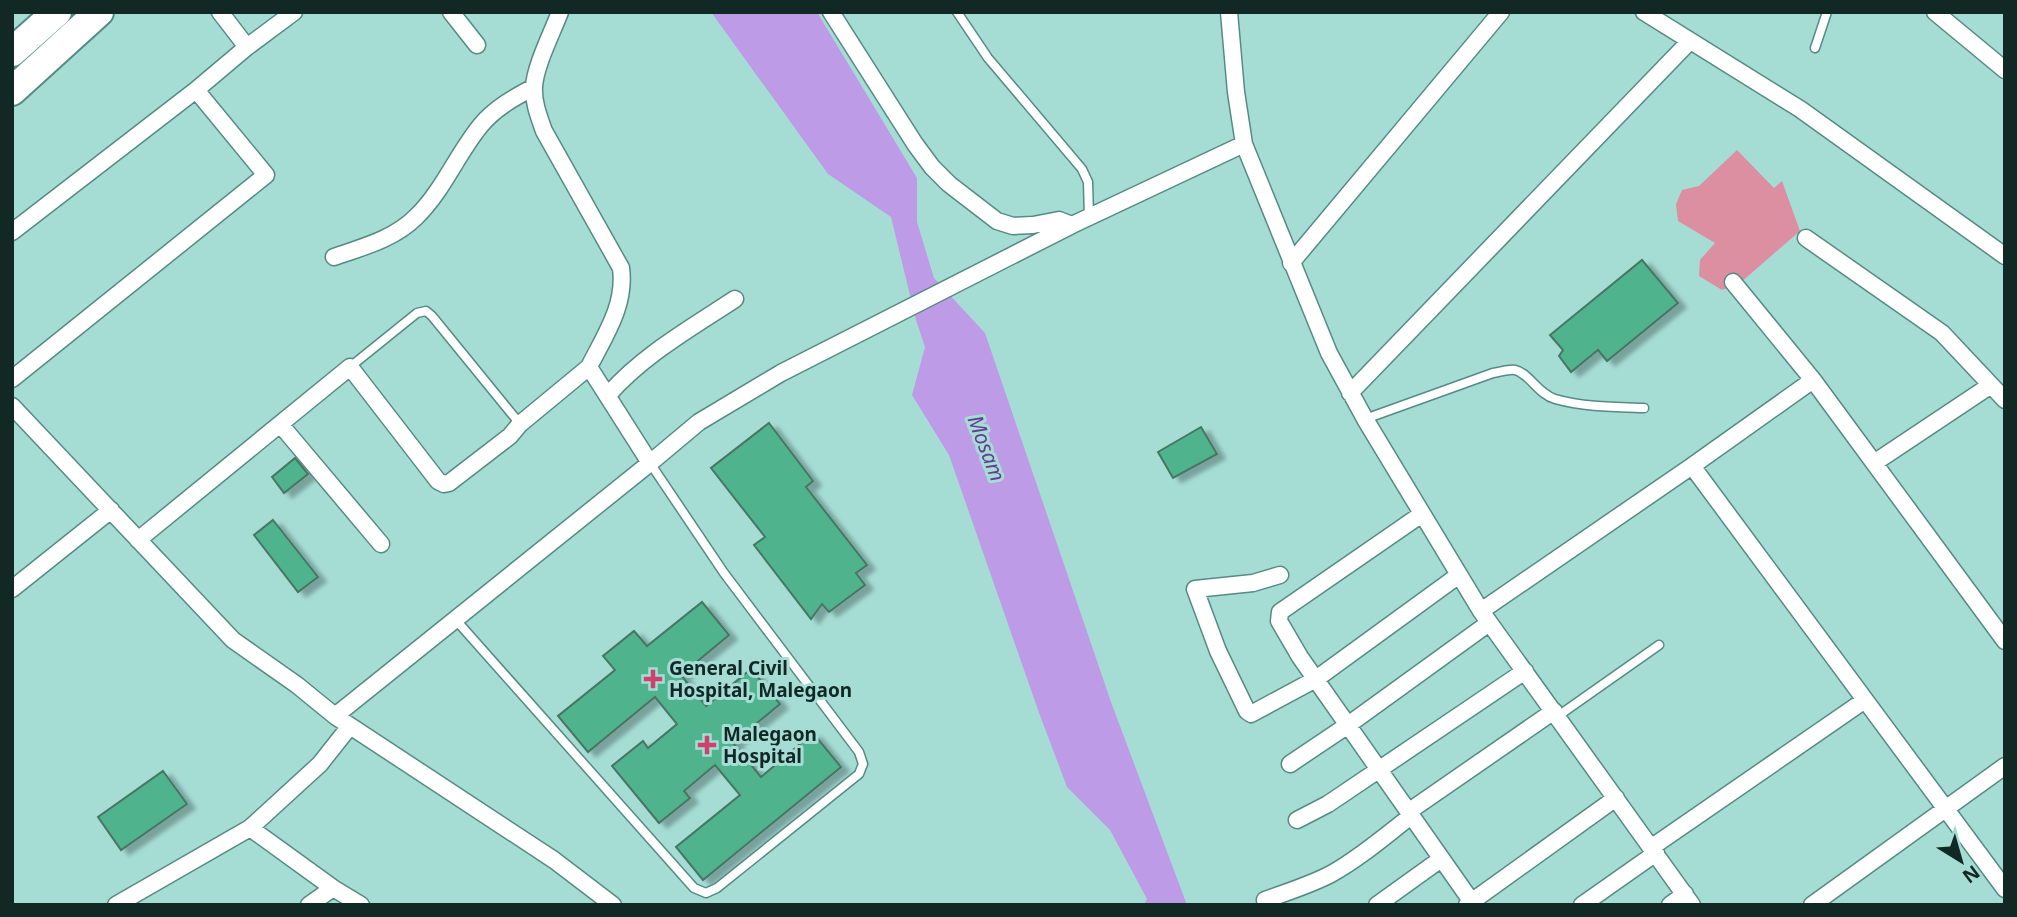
<svg xmlns="http://www.w3.org/2000/svg" width="2017" height="917" viewBox="0 0 2017 917" font-family="'Noto Sans',sans-serif">
	<defs>
		<filter id="shadow"><feDropShadow dx="8" dy="4.5" stdDeviation="2" flood-color="#0004"/></filter>
	</defs>
	<rect width="100%" height="100%" fill="#a5ddd5"/>
	<!-- green -->
	<path fill="#db8fa0" d="M1737,150L1774,188L1782,181L1800,231L1740,283L1722,290L1699,276L1700,260L1715,243L1678,221L1676,204L1682,190L1699,186Z"/>
	<!-- water -->
	<path fill="#be9be6" d="M711,12H817L917,178V222L934,278L985,333L1111,702L1187,905H1144L1147,899L1110,830L1067,787L1038,710L949,455L912,395L925,347L916,320L891,217L828,174Z"/>
	<!-- building -->
	<path fill="#4fb48d" stroke="#487562" stroke-width="2" filter="url(#shadow)" d="M1642,260L1678,303L1607,361L1598,350L1571,372L1559,356L1563,350L1550,335Z
		M769,423L813,481L806,487L867,565L856,573L865,585L829,612L822,604L811,619L754,545L765,537L711,468Z
		M1201,427L1217,454L1173,478L1158,452Z
		M295,458L308,474L284,493L272,477Z
		M273,520L318,577L298,592L254,535Z
		M702,602L729,635L681,675L706,706L751,669L780,704L733,743L761,777L813,733L841,767L703,880L676,847L740,795L715,765L684,791L690,798L659,823L612,766L643,741L648,748L677,724L655,697L588,752L558,716L615,670L603,656L634,631L647,646Z
		M163,771L187,804L121,850L98,817Z"/>
	<g fill="none" stroke-linecap="round" stroke-linejoin="round">
		<defs>
			<path id="lane" d="M957,12L988,58L1082,169L1088,182L1089,216
				M1815,48L1827,12
				M350,367L417,313L426,311L432,316L520,424
				M1365,419L1493,373C1500,372 1509,369 1515,370C1529,373 1538,394 1555,399C1584,407 1614,407 1644,408
				M455,619L694,888L706,893L717,888L859,774L863,764L859,752L724,573L650,463
				M1558,716L1659,645"/>
			<path id="street" d="M451,12L477,45
				M831,12L915,144L932,167L949,184L997,221L1013,226L1033,225L1059,220L1072,225
				M1644,12L1800,109L2005,256
				M1935,12L2005,70
				M247,47L294,12
				M1244,144L1329,353L1365,419L1481,611L1692,905
				M12,232L196,90L247,47L220,12
				M1806,238L1942,333L2005,400
				M334,257C363,247 394,239 416,217C443,191 457,154 481,125C495,108 515,97 534,87
				M1291,263L1501,12
				M1733,282L1813,380
				M12,379L266,175L196,90
				M1350,393L1690,41
				M608,395C643,355 691,328 735,299
				M12,406L233,640L297,685L335,716L650,463L589,367C605,335 626,305 621,268L544,131C539,117 533,102 534,87C535,66 552,33 560,12
				M280,424L381,544
				M650,463L699,422L781,373L1072,225L1244,144L1236,92L1229,12
				M1874,463L1991,385
				M1692,466L1813,380L2005,641
				M1422,514L1280,612L1279,621L1300,657L1474,905
				M138,540L350,367L438,481L444,484L449,483L510,436L520,424L589,367
				M1280,575L1253,583L1195,589L1218,651L1247,711L1251,714L1316,679L1459,575
				M12,589L111,510
				M1481,611L1692,466L2005,889
				M335,716L554,860L613,905
				M1290,764L1348,725L1489,623
				M1408,812L1554,711
				M1297,820L1328,804L1525,671
				M250,828L333,888L309,905
				M1652,847L1865,700
				M333,888L361,905
				M1265,900C1287,892 1310,885 1331,874C1360,858 1385,836 1411,816
				M116,905L250,828L320,764L350,726
				M1377,905L1441,859
				M1467,905L1616,798
				M1582,905L1656,853
				M1670,905L1685,894
				M1812,905L2005,766"/>
			<path id="highway" d="M12,52L57,12
				M12,91L99,12"/>
		</defs>
		<!-- lane casing -->
		<use href="#lane" stroke="#558b84" stroke-width="11"/>
		<!-- street casing -->
		<use href="#street" stroke="#558b84" stroke-width="19"/>
		<!-- highway casing -->
		<use href="#highway" stroke="#558b84" stroke-width="32"/>
		<!-- lane -->
		<use href="#lane" stroke="#fff" stroke-width="8"/>
		<!-- street -->
		<use href="#street" stroke="#fff" stroke-width="16"/>
		<!-- highway -->
		<use href="#highway" stroke="#fff" stroke-width="28"/>
	</g>
	<!-- markers -->
	<g fill="#ce416e" stroke="#a5ddd5" stroke-width="2.5">
		<path d="M649.5 668.5h7v7h7v7h-7v7h-7v-7h-7v-7h7z"/>
		<path d="M703.5 734.5h7v7h7v7h-7v7h-7v-7h-7v-7h7z"/>
	</g>
	<g text-anchor="middle" dominant-baseline="central" stroke-width="6" stroke-linejoin="round" paint-order="stroke">
		<!-- poi labels -->
		<g font-size="19" font-weight="bold" fill="#112825" stroke="#a5ddd5" text-anchor="start">
			<text x="669" y="668">General Civil<tspan x="669" dy="22">Hospital, Malegaon</tspan></text>
			<text x="723" y="734">Malegaon<tspan x="723" dy="22">Hospital</tspan></text>
		</g>
		<!-- water labels -->
		<g font-size="21" font-style="italic" fill="#683a92" stroke="#a5ddd5">
			<text transform="translate(987 448) rotate(69)">Mosam</text>
		</g>
	</g>
	<!-- border -->
	<rect width="2017" height="917" fill="none" stroke="#112825" stroke-width="28"/>
	<!-- north arrow -->
	<g transform="translate(1961 861) rotate(143)" stroke="#a5ddd5" stroke-width="5" paint-order="stroke">
	<path d="M0-5L12 26L0 18L-12 26Z" fill="#112825"/>
	<text y="-10" font-size="19" font-weight="bold" text-anchor="middle" fill="#112825">N</text>
	</g>
</svg>
